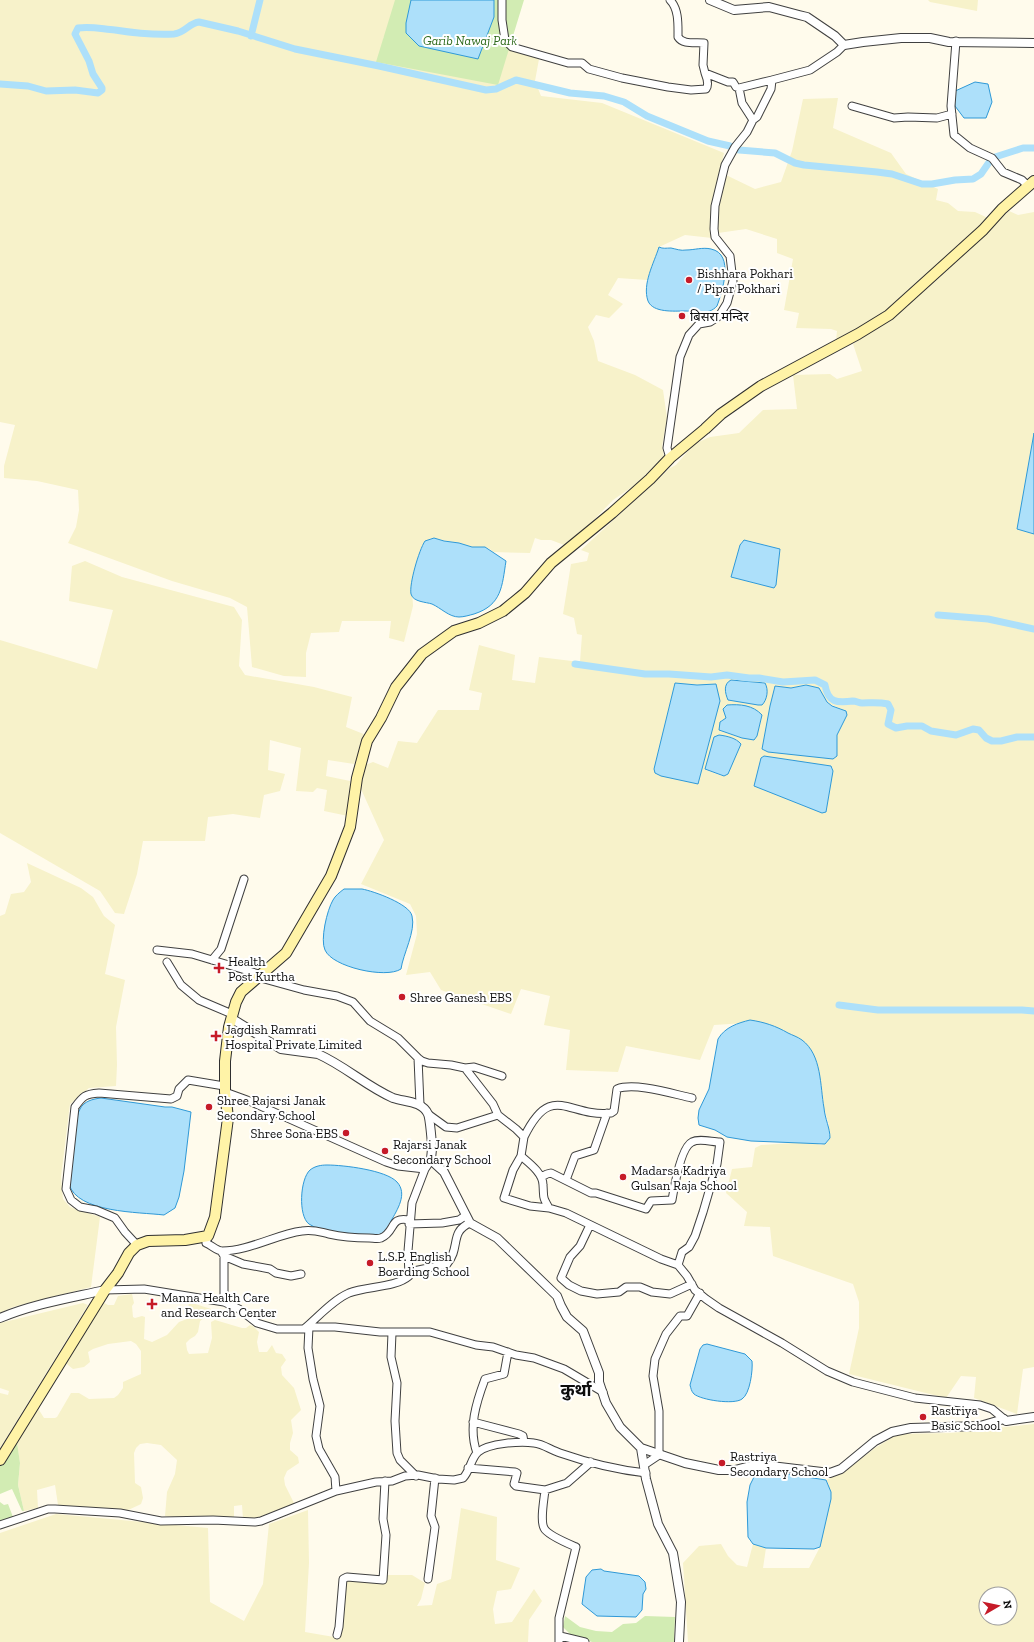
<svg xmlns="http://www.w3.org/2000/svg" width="1034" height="1642" viewBox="0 0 1034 1642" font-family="'Zilla Slab','Noto Sans Devanagari',serif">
	<rect width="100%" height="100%" fill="#fffbec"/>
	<!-- farmland -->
	<path fill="#f7f2ca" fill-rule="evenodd" d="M0,0H403L397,25L383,38L388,43L494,17L512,49L539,59L535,81L541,96L602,103L724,153L712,207V238L685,235L659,247L647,280L618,278L608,295L623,304L609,318L596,315L588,327L594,341L598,361L635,375L663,390L667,418L662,446L664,456L635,485L613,500L585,529L564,545L551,540H541L535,538L530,553L493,552L490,549L485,547H472L459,543L431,538L422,546L418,557L412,588L413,606L404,642L389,638L391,621H342L339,632L311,633L306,653V677L284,676L252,667L247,607L230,598L172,581L68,543L76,527L79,510L78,490L37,481L4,478V466L15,425L0,422Z
		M928,0H978L977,11L930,2Z
		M838,98L833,128L891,153L906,174L938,189L936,200L948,203L958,211L975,212L988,218L940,266L922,277L882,314L836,341L837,331L831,329L796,328L799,313L784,310L793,259L777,253V239L746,229L718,233L719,196L726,175L755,189L781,182L792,151L803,99Z
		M1009,211L1018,215L1034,212V1367L1023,1369L1017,1414L974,1398L976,1377L961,1376L946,1398L849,1374L859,1328V1302L853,1284L773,1256L770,1227L744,1226L747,1212L726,1193L732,1169L752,1167L755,1148L761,1145L793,1143L810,1142L821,1145L828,1142L829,1125L824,1108L820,1077L762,1022L714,1025L700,1060L626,1046L618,1072L566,1070L570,1030L544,1025L550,996L521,989L511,1014L441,990L430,972L406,975L417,934L416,916L410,904L361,884L384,840L361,789L365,765L373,762L388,768L398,741L417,743L438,710H479L482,693L469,690L479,645L515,655L512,680L535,683L539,657L580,662L582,635L577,634L574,618L563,614L571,564L587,561L589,553L581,550L670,468L676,465L694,444L710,437L739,433L763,410L797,409L793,375L830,374L837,379L862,371L853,344L902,310L939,278ZM747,540L780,549L776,585L774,588L731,577L740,545L742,541ZM731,680L765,684L758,705L728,700ZM675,683L697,685L716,684L698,784L654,769ZM803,685L820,690L826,700L830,704L846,711L847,715L837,735V756L768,752L762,749L774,688L776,686L791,688ZM726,717H762L757,736L753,740L742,738L720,731L721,720L725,719ZM714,737H729L737,740L722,776L706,770ZM764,756L829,766L833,768L826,812L822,813L754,786L761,758Z
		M85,561L122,577L234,607L242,620L239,666L245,675L314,687L352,697L346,727L366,735L354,764L328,760L326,776L350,781L348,816L324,811L327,790L317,788L313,792L296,791L301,748L270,740L268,770L285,774L280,791L264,795L260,818L233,814L208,817L205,841H143L137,874L124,914L115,913L100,891L0,833V640L97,669L113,610L69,601L72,566Z
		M27,863L81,888L93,897L104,916L115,925L105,974L125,980L116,1027L117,1065L116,1086L89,1088L70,1104L61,1177L63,1199L70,1207L100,1217L91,1287L13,1307L0,1313V916L5,914L11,894L24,892L31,882Z
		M132,1294L134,1303L132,1306L133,1317L135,1318L142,1316L145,1317L144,1339L152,1342L167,1335L179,1322L187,1319L189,1302L211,1309L209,1314L200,1321L198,1332L195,1336L190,1339L186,1343L187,1350L189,1354L208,1353L212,1338L211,1322L215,1320L242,1328H246L250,1325L253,1326L259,1332L257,1342L259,1352H267L272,1345L276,1353L282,1354L286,1360L281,1367L282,1375L294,1388L301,1410L291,1420L293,1433L290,1443V1450L298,1457L299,1463L287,1471L284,1478L285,1485L295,1505L272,1514L248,1520L243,1519L242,1505L234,1506V1520L201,1516L185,1518L165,1516L167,1492L175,1474L177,1460L161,1445L147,1443L140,1444L136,1448L134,1453L135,1483L141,1487L143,1498L141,1504L139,1505L126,1511L58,1505L55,1485L37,1490L38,1508L24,1511L18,1485L20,1463L16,1435L36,1405L44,1418H55L57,1417L71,1393H79L89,1399L114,1398L118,1395L123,1388V1382L141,1374V1351L136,1344L131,1341L108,1344L93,1349L88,1352L90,1362L84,1367L73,1369L63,1361L101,1301L108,1305H114L118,1296Z
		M83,1303L88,1305L0,1448V1393L8,1395L9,1391L0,1388V1323Z
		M1034,1424V1642H688L683,1563L699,1546L721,1544L728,1556L737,1565L747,1567L753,1544L766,1548L763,1568H809L820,1547L829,1485L826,1480L844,1472L875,1448L898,1434L951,1433ZM986,1594H1010V1618H986Z
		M461,1508L497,1517L496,1560L520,1568L511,1589L497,1591L493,1609L495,1624L512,1622L534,1589L542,1601L529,1620L528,1642H0V1533L56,1514L208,1528L210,1602L244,1621L263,1584L269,1524L308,1510L309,1563L305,1632L334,1637L340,1634L345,1581H366L387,1575H412L425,1583L421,1599L417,1606L432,1605L437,1584L451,1579Z"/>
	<!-- green -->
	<path fill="#d2ecb3" d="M395,0H524L498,85L376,62Z
		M16,1435L20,1463L18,1485L24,1511H22L12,1489L0,1494V1464Z
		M0,1502L4,1505L8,1504L13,1517L0,1523Z
		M565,1616L580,1627L596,1631L612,1632L623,1624L636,1623L645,1616L675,1617L674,1642H592L570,1634L563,1627Z"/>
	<!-- water -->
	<path fill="#ade0fa" stroke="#2f99d7" d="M411,0H494V17L478,59L419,46L406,33V23Z
		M975,82L988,84L992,102L986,118H964L955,106L953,92Z
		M659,247C663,249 666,248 671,248C676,249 681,251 686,250C694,250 703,247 711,249C735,254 722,292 717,306C708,316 696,311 685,311C674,311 653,313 648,301C642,284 654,263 659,247Z
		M1034,433V534L1017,529Z
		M434,538L444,541L459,543L472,547H485L506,561C502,586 502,605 474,614C470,615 464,617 459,617C449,617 441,608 432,604C426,602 413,602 411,594C409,584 419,550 425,541Z
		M744,540L780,549L776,585L774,588L731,577L740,545Z
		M731,680L765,683C769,690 767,700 762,705H758L728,700C725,693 723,684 731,680Z
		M675,683L697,685L716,684L720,701L698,784L661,776L655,773L654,769Z
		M806,685L819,688L827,702L832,706L846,711L847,715L837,735V756L833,759L768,752L762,749L770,706L775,686L791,688Z
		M727,705C740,704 753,705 762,715L757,736L754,740L742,738L719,730L720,722L726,718L723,709Z
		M719,735C727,736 736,738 741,744L728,774L724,776L705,769L714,737Z
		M764,756L831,766L833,771L826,812L822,813L754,786L761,758Z
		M344,889C350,889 356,889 362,889C373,891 410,904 412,916C416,931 403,954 401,969C386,979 332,967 325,950C320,940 327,910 333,900C335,896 340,892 344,889Z
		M750,1020C764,1022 776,1026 788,1033C792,1035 798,1037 802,1040C822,1055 820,1086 824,1108C825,1119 830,1128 830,1138L825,1144L751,1141L727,1137L715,1130L699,1125L698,1118L699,1110L709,1089L718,1039C725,1027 738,1023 750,1020Z
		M101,1098L165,1107H172L191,1112L184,1171L179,1197L175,1208L164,1215C139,1212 77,1213 69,1184C71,1167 73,1122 80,1109C84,1101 93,1099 101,1098Z
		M327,1165C343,1165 386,1170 397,1182C408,1194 397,1210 391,1221C389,1227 388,1230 383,1234C379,1237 371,1236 365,1235C351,1233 321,1233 309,1224C298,1216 300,1179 310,1170C315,1166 321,1165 327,1165Z
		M707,1344L745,1354L752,1361C753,1370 750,1394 742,1399C734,1405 701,1400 694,1394C691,1391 691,1388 690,1385L700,1349L703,1345Z
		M762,1470L826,1480L831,1492V1499L820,1547L814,1549L766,1548L753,1544L748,1537L747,1502L750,1485L756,1473Z
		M601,1569L604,1571L639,1576L645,1582L646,1589L643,1594L642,1610L636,1617L597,1616L582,1604L586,1577L592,1570Z"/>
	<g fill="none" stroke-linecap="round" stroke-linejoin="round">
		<!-- canal -->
		<path stroke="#ade0fa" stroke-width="7" d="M251,36L260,0
			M0,84L28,86L46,91L75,90L98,93L102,90V88L93,74L89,61L75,34L78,28C91,26 102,29 115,30C134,33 155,35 174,34C185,33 189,23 199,22L238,31L295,49L379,66L486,90L496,89L516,80L570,93L604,96L624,102L647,116L708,141L730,146
			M739,150L775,153L795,163L804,165L877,172L892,174L922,184H932L955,180L973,179L981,174L992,158L1023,148H1034
			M938,615L988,619L1034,629
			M575,664L645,674H669L711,677L727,675L749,678H759L783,682L815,680L825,685C828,703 837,703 853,701C856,701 859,703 862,703C871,703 879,702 888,704L891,710L888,724L896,728L907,726H922L931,731L956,735L973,729L979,730L986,738L992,741H1001L1017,737H1034
			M839,1005L878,1010H1022L1034,1011"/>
		<defs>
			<path id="minor" d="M502,0V20L505,40L512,47L568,63H582L589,69L622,78L668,87L691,90L706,89C709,85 707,78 705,73
				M670,0C679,9 678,25 678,37C683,45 695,42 704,43L703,65L705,73L728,82H733L736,87L739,88L742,103L753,120
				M956,41L951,106L954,135L970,148L992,158L1003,172L1022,180L1028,186
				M739,88L772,80
				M852,106L894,118L908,117L937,118L952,114
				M670,458L667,448L680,357L689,335L699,324L710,322L719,316L727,303L733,281L730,256L715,237L714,229L715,206L725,165L735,147L747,132L753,120L757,117L771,89L772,80L810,70L837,52L844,45
				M157,950L192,954L262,975
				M212,960L221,949L244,879
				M167,962L181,985L199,1000L232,1014
				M257,977L304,990L337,996L353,1002L370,1021L398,1038L418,1058L420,1105
				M418,1058L422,1061L428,1063L451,1065L465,1068L493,1104L498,1115L516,1129L524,1137L521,1156C529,1163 543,1173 543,1185C544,1198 542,1196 549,1208L566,1213L661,1259L678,1265L687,1276L695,1290L706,1299L719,1308L782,1343L827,1371L853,1382L915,1398L980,1405L992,1409L1004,1419
				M465,1068L474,1067L502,1076
				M225,1092L247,1100L386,1162L398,1166L425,1169
				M428,1114L446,1127L457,1128L498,1115
				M524,1137C552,1080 568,1118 611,1113L614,1111L617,1089C635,1082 673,1094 692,1098
				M521,1156L513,1170L504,1198L530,1206L549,1208
				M541,1177L547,1174L551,1173L591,1193H596L646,1209L651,1201L672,1200C674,1188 681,1147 692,1142C699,1138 712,1142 720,1142L717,1164L703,1212L695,1236L689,1247L682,1252L678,1265
				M566,1180L575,1156L594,1150L607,1113
				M409,1224L442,1223L459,1220L465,1216
				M590,1225L580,1246L570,1257L561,1278L569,1285L581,1291L597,1294L619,1292L626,1287H640L652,1292L670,1294L692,1284
				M208,1236L206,1243C211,1245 217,1251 222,1251C249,1251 277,1234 302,1231C313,1229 320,1232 329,1234C342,1237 356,1238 369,1238C373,1238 377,1239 381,1238C396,1232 389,1216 409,1220
				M137,1245L125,1232L115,1218L96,1210L80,1207L71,1200L66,1189L75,1107C83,1096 85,1094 99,1093L171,1099L177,1096L179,1089L188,1080L224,1086
				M221,1251L224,1256L243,1264L270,1269L276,1273L291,1276L301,1274
				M409,1272L447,1264C461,1248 449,1232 470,1223
				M105,1290L144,1289L224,1302L239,1309L257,1323L277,1329H304L309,1327H335L380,1332H430L476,1345L493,1347L516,1355L534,1358L564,1369L603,1392
				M224,1302V1256
				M309,1327L308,1348L313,1379L320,1406L316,1436L319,1449L335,1477L336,1491
				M305,1328C319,1316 333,1300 349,1293C367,1286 395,1288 409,1276L408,1251L412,1203L425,1169L431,1160
				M392,1333L391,1357L397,1383L395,1421L397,1453L400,1460L416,1476
				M473,1422L519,1434L523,1436L524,1442
				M477,1453C468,1428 476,1403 485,1379L504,1374L508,1352
				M644,1465L659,1455V1411L653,1376L655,1359L666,1334L680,1316H687L700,1293
				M468,1468L515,1472L517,1473L514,1484L516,1486L545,1490L567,1483L591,1462
				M545,1490C544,1500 540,1520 544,1528C547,1535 569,1544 576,1547L559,1618V1642
				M0,1525L48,1509H55L120,1513L161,1521L213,1520L255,1522L261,1521L336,1491L376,1482L392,1481L405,1476L418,1475L438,1479L454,1480L463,1478C470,1471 471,1458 478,1452C489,1443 521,1441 534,1443C543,1444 551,1450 560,1453C586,1462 618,1470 646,1473
				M428,1579L435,1527L431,1516L435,1478
				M337,1635L339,1627L343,1579L347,1577L383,1580L386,1535L383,1519L385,1481
				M560,1636L585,1642"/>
			<path id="tertiary" d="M710,0L734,10L769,7L799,15L807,17L835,36L844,45L863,42L901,38H930L949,42L1034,43
				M231,1018L281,1049L318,1054C345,1066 366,1086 393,1098C405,1102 422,1101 428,1114C430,1119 432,1143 432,1148C432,1152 431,1156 431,1160L444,1172L470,1223L497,1238L557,1296L561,1306L567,1317L583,1331L599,1373V1382L606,1403L620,1427L641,1448L646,1479L658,1524L673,1553L681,1602L679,1642
				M0,1318C33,1304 70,1298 105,1290
				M641,1448L685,1463L719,1470H735L754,1465L771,1466L830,1473L841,1469L875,1441L892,1432L911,1428L980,1426L1004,1419L1006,1421L1034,1417"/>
			<path id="secondary" d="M0,1460L105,1290L118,1273L129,1253L137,1245L148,1241L185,1240L208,1236L215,1217L228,1118L225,1092V1061L229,1027L236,1002L241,992L286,953L331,876L350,827L357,778L367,741L381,718L396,687L422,654L454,631L479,623L503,611L525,593L551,563L612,513L650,479L670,458L705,429L721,414L761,386L858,334L889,315L983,230L1002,209L1034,181"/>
		</defs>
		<!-- minor casing -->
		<use href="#minor" stroke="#404040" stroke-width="9"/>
		<!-- tertiary casing -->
		<use href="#tertiary" stroke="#404040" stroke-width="10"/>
		<!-- secondary casing -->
		<use href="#secondary" stroke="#2f2f2f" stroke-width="12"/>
		<!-- minor -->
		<use href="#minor" stroke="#fff" stroke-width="7"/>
		<!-- tertiary -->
		<use href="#tertiary" stroke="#fff" stroke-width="8"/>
		<!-- secondary -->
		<use href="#secondary" stroke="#fff3a7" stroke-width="10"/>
	</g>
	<!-- markers -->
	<g fill="#c61b28" stroke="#fff" stroke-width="1.5">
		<circle cx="689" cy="280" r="4"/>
		<circle cx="682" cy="316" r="4"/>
		<path d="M217 962h4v4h4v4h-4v4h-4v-4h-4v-4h4z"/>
		<circle cx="402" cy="997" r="4"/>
		<path d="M214 1030h4v4h4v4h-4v4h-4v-4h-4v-4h4z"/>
		<circle cx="209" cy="1107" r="4"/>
		<circle cx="346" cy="1133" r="4"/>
		<circle cx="385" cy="1151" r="4"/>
		<circle cx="623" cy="1177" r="4"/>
		<circle cx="370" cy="1263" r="4"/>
		<path d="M150 1298h4v4h4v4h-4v4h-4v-4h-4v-4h4z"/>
		<circle cx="923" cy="1417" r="4"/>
		<circle cx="722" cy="1463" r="4"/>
	</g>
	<g text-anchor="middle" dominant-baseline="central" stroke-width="4" stroke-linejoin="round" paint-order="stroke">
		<!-- park labels -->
		<g font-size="13" font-style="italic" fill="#2c6919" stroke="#fff">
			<text x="470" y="40">Garib Nawaj Park</text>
		</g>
		<!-- poi labels -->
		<g font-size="13" fill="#0d0d0d" stroke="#fff" text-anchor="start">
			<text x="697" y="273">Bishhara Pokhari<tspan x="697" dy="15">/ Pipar Pokhari</tspan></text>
			<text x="690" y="316">बिसरा मन्दिर</text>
			<text x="228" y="961">Health<tspan x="228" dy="15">Post Kurtha</tspan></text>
			<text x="410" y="997">Shree Ganesh EBS</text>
			<text x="225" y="1029">Jagdish Ramrati<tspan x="225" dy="15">Hospital Private Limited</tspan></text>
			<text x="217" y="1100">Shree Rajarsi Janak<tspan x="217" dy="15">Secondary School</tspan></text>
			<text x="338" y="1133" text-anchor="end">Shree Sona EBS</text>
			<text x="393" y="1144">Rajarsi Janak<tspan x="393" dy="15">Secondary School</tspan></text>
			<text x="631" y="1170">Madarsa Kadriya<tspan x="631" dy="15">Gulsan Raja School</tspan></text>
			<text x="378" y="1256">L.S.P. English<tspan x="378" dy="15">Boarding School</tspan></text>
			<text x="161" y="1297">Manna Health Care<tspan x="161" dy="15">and Research Center</tspan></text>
			<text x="931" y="1410">Rastriya<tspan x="931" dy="15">Basic School</tspan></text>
			<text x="730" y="1456">Rastriya<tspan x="730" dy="15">Secondary School</tspan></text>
		</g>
		<!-- district labels -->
		<g font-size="17" font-weight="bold" fill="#0d0d0d" stroke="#fff">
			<text x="576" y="1390">कुर्था</text>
		</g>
	</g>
	<!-- north arrow -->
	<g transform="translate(998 1606) rotate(81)"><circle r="19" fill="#ffffff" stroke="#9e9e9e"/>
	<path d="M0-3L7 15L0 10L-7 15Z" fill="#c61b28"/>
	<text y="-6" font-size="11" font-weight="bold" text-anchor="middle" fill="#0d0d0d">N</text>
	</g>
</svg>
